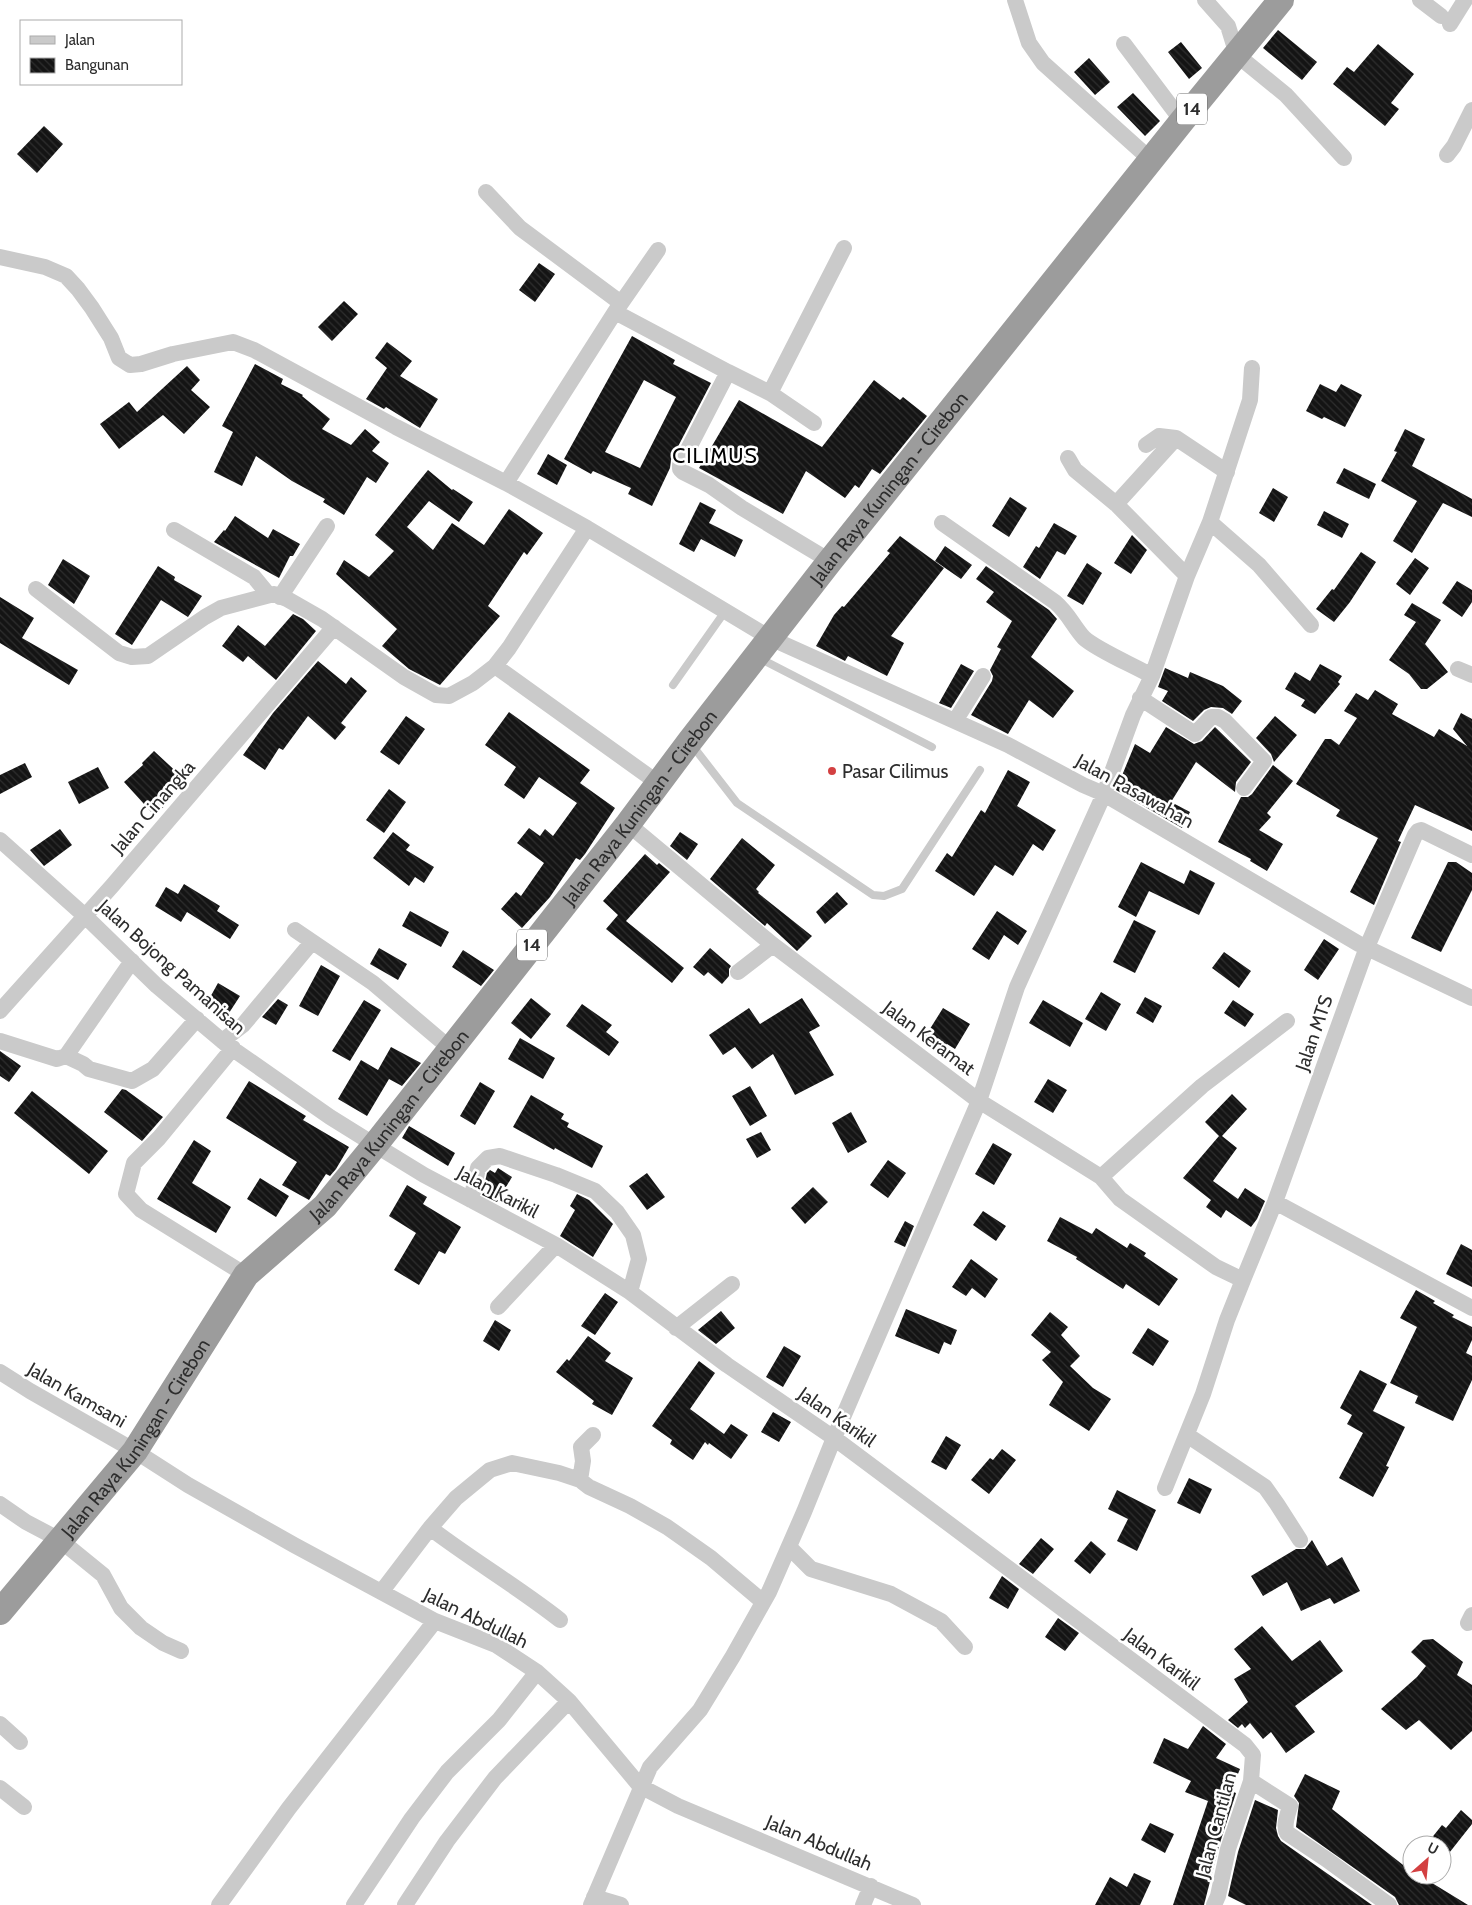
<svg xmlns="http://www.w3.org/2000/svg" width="1472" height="1905" viewBox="0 0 1472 1905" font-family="Cabin,sans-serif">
	<defs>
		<pattern id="building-back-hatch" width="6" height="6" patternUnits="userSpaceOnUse" patternTransform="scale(1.25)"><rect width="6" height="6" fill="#141414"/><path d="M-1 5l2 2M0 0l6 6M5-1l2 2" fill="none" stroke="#2e2e2e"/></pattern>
	</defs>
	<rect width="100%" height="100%" fill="#fff"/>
	<!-- building -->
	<path fill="url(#building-back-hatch)" fill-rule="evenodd" d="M1278,30L1317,62L1302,80L1263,48Z
		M1181,42L1202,68L1189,79L1168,52Z
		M1378,44L1414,74L1391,103L1399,109L1385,126L1333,84L1347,67L1354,72Z
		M1089,58L1110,82L1095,95L1074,72Z
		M1133,93L1160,121L1145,136L1117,107Z
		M44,126L63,144L37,173L17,154Z
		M539,263L555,274L535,302L519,290Z
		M344,301L358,314L332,341L318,327Z
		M632,336L675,360L673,364L711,383L671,460L670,468L652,506L628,494L631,488L593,471L591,474L564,459ZM644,380L676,397L640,468L605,452Z
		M387,342L412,361L400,376L438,399L420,428L386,407L384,409L366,399L387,368L375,358Z
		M255,364L283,379L281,384L303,395L302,396L330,419L322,429L351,445L365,429L380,442L372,451L389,463L376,483L367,477L344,515L323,502L325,499L292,481L256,456L242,486L214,472L233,432L222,426Z
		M187,366L200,380L191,390L210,407L184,434L163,415L119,449L100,424L129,402L137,412Z
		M874,380L900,400L903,397L927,416L880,474L872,469L859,488L855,485L845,498L806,471L783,514L699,468L739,400L822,447Z
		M1320,384L1336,392L1341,384L1362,395L1345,427L1324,417L1322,419L1306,411Z
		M1405,429L1425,439L1412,466L1472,499V517L1443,503L1412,553L1393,541L1417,501L1381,481L1397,452L1394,451Z
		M548,454L567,465L557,485L537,474Z
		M1344,468L1376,484L1369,499L1336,483Z
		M428,470L452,490L453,489L473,502L459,522L429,501L407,527L433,550L452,523L484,545L509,509L543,533L527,555L524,552L488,606L500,616L440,685L409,669L382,646L397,629L336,574L344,560L369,577L394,551L375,535Z
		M1273,488L1288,497L1274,522L1259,513Z
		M1010,497L1027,508L1009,537L992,526Z
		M700,502L716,510L709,523L743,540L735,557L701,539L694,552L679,544Z
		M1324,511L1349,524L1342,538L1317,525Z
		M235,516L268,538L273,529L300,544L293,556H290L279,578L214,542L224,530L225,531Z
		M1054,523L1077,536L1065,555L1057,551L1040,579L1023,567L1036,546L1039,548Z
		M1132,535L1147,550L1131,574L1114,563Z
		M900,536L944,568L891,636L904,643L887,676L848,656L845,661L816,646L834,615L842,606L844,607L890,553L887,551Z
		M945,546L972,565L961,579L935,561Z
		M1361,552L1376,562L1350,602L1334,622L1316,609L1332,589L1334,590Z
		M1415,558L1429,568L1410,595L1396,584Z
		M63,559L90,576L74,604L48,585Z
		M1087,563L1102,573L1083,605L1067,596Z
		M158,566L175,577L174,580L202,596L188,617L161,600L132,645L115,634Z
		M986,566L1049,610L1057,619L1031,657L1074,691L1053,718L1029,700L1008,734L971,715L992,681L993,676L990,670L1001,649L997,647L1012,621L986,602L994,592L976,579Z
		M1457,581L1472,590V602L1462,617L1442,603Z
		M0,597L34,618L22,638L78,670L69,685L0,643Z
		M1412,603L1441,620L1425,644L1448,672L1427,689H1421L1409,674L1389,660L1416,622L1404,615Z
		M293,614L303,619L316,631L276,680L248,656L243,662L222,646L238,625L265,646Z
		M318,661L346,684L351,677L367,691L341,723L346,727L335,740L308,716L283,750L279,748L265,770L243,755L273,713Z
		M961,664L974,671L951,708L939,703Z
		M1320,664L1342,676L1338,682L1340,684L1315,714L1301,706L1305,700L1285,689L1295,672L1310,681Z
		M1165,668L1188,678L1190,672L1223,686L1242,701L1232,714L1223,708L1211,707L1204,710L1193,721L1162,701L1168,691L1158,687Z
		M1375,690L1398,704L1392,714L1434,737L1439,729L1467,746L1453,729L1461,713L1472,719V831L1415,805L1398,841L1401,842L1374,905L1350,892L1378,838L1336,816L1340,810L1296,784L1325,739H1331L1339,745L1357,718L1344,711L1356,693L1368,700Z
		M509,712L590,770L580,783L615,808L585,854L580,860L576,858L550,897L522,928L501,909L516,892L521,896L544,863L517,843L529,828L540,836L545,829L553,836L577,803L539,777L524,799L504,785L516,767L485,745Z
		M406,716L425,729L399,765L380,752Z
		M1275,716L1297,735L1274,762L1271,754L1256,738Z
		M1166,727L1194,744L1202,741L1215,727L1251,762L1236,782L1235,792L1196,762L1171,802L1190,812L1182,828L1116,790L1135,744L1150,753Z
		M154,751L182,777L161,799L166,805L154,815L124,782L143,765L142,763Z
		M25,763L32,777L0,794V775Z
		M1273,765L1293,781L1267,813L1271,817L1259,830L1283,844L1267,871L1250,861L1251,859L1218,842L1241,797H1248L1252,794Z
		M98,767L109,788L79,804L68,782Z
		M1008,770L1030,782L1017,806L1056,830L1043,851L1033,844L1013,876L995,865L974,896L935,871L947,853L952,857L981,810L985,813Z
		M389,789L406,802L384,833L366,820Z
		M60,829L72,845L44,866L30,850Z
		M393,832L410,845L406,850L434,867L424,883L415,877L409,886L373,858Z
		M680,832L698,844L687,860L670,846Z
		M742,838L775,865L756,889L759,892L758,893L812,936L797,951L767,923L765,926L710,879Z
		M645,854L657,865L659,863L670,872L626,921L684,968L672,983L606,929L618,915L603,901Z
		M1141,862L1184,884L1190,870L1215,883L1199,915L1149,891L1136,917L1118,907Z
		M1448,862H1456L1472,873V890L1441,952L1411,938Z
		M184,884L220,906L217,911L239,925L230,939L187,912L181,922L155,906L166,887L178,894Z
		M837,892L848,904L825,924L816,912Z
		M410,911L449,932L441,947L402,926Z
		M997,911L1027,931L1018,945L1004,935L989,960L972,949Z
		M1134,920L1156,931L1135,973L1113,962Z
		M1324,939L1339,949L1318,980L1304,970Z
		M379,948L407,964L398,980L370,964Z
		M710,948L731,966L729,969V976L722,984L708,972L704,976L693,967Z
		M463,950L494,970L481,986L452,967Z
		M1224,952L1251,971L1239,988L1212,968Z
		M321,965L340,976L318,1016L299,1006Z
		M218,983L240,996L229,1013L208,1001Z
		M1101,992L1121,1004L1106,1031L1085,1019Z
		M1145,997L1162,1006L1153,1023L1136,1013Z
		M531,998L551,1014L531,1039L511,1023Z
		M802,998L820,1026L809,1032L834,1075L795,1095L773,1054L752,1069L735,1047L723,1055L709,1035L749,1008L760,1024Z
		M278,999L288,1005L276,1025L262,1017Z
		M364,1000L381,1010L350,1061L332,1051Z
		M1043,1000L1083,1023L1070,1047L1029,1023Z
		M1233,1000L1254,1014L1245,1027L1224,1013Z
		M582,1004L612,1025L606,1032L619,1042L609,1056L566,1026Z
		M943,1008L970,1024L955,1049L947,1044L943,1052L923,1040Z
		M520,1038L555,1058L543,1079L508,1059Z
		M391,1047L421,1063L402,1086L389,1079L367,1116L338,1099L361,1060L378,1070Z
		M0,1051L21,1066L9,1082L0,1076Z
		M1048,1079L1067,1090L1053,1113L1034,1102Z
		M249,1081L306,1116L303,1120L349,1147L336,1169L330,1176L326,1174L309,1200L282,1185L297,1162L226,1118Z
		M480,1082L495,1091L475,1125L460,1116Z
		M750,1086L767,1116L750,1126L732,1096Z
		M122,1089L126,1090L163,1117L142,1141L104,1112Z
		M32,1091L108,1151L89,1174L14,1113Z
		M1232,1094L1247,1109L1222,1136L1237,1148L1213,1181L1238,1199L1245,1188L1265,1201L1257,1219L1251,1227L1226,1210L1221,1218L1206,1207L1211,1200L1183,1178L1219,1136L1205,1122Z
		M531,1095L564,1114L561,1119L569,1123L567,1127L603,1146L592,1168L555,1148L554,1150L513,1127Z
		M851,1112L867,1142L848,1153L832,1123Z
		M409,1126L455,1153L448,1166L402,1138Z
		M761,1132L771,1150L757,1158L746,1139Z
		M194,1140L211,1151L192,1183L231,1207L216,1233L157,1199Z
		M993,1143L1012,1154L994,1185L975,1174Z
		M888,1160L906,1173L888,1198L870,1185Z
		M498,1168L512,1177L497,1202L482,1195L487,1173L490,1170L495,1173Z
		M647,1173L665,1197L647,1210L629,1186Z
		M260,1178L289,1196L276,1217L247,1199Z
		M407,1185L427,1197L423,1204L461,1227L445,1254L439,1251L419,1285L394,1270L416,1233L389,1216Z
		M813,1187L828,1202L805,1224L791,1208Z
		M577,1194L589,1200L613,1224L593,1257L560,1236L575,1210L570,1206Z
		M983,1211L1006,1226L996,1241L973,1225Z
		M1060,1217L1092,1234L1096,1228L1127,1248L1130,1243L1146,1253L1144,1256L1178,1279L1159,1306L1126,1284L1123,1289L1076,1259L1077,1257L1047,1241Z
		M905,1221L914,1226L905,1247L894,1242Z
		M1461,1244L1472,1250V1287L1446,1274Z
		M971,1259L998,1279L985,1298L972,1288L966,1296L952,1287Z
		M1416,1290L1435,1301L1433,1303L1454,1315L1452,1317L1472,1327V1340L1466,1353L1472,1356V1380L1453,1421L1415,1403L1418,1396L1390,1383L1417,1327L1400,1318Z
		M605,1293L618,1302L595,1335L581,1326Z
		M906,1309L957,1330L951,1345L944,1342L939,1354L895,1336Z
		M721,1311L735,1328L716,1344L698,1330Z
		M1050,1312L1068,1327L1061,1335L1080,1356L1070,1366L1093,1388L1111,1399L1089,1431L1049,1405L1063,1382L1042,1360L1051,1352L1031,1335Z
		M495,1320L511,1330L499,1351L483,1341Z
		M1148,1328L1169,1341L1153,1366L1132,1353Z
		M588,1336L611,1353L605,1361L633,1378L612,1415L592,1404L594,1401L556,1372L567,1359L569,1361Z
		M784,1346L801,1356L783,1387L766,1377Z
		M699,1361L715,1373L690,1409L724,1434L731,1424L748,1435L731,1459L709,1443L708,1445L705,1442L693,1460L670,1444L672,1440L652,1426Z
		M1360,1370L1387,1384L1373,1411L1405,1427L1386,1466L1389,1467L1373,1497L1339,1478L1363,1433L1347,1424L1352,1415L1340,1408Z
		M773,1412L791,1422L779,1442L761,1432Z
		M946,1436L961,1445L946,1470L931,1462Z
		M1002,1449L1016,1460L989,1494L971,1480L990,1458L993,1460Z
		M1189,1478L1212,1489L1200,1514L1177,1503Z
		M1117,1490L1156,1510L1137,1551L1117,1541L1128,1519L1108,1509Z
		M1041,1538L1054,1549L1033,1574L1019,1564Z
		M1312,1540L1327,1566L1342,1557L1360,1591L1334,1604L1330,1598L1301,1611L1287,1582L1263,1596L1251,1576L1296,1549H1305Z
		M1091,1541L1106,1554L1090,1574L1074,1561Z
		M1002,1576L1019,1589L1008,1609L989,1598Z
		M1058,1618L1079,1633L1065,1651L1045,1637Z
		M1262,1626L1292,1661L1320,1640L1343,1671L1295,1706L1315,1732L1286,1753L1271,1732L1263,1739L1250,1723L1245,1728L1242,1724L1238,1728L1228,1720L1248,1702L1234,1679L1251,1669L1234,1649Z
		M1433,1639L1463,1662L1457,1675L1472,1685V1731L1451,1750L1419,1720L1406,1730L1381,1709L1417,1677L1426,1666L1411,1652L1423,1640Z
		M1203,1726L1226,1744L1216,1758L1240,1769L1231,1791L1236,1793L1219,1846L1204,1905H1173L1208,1801L1185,1792L1191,1781L1153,1763L1164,1738L1188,1749Z
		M1305,1774L1340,1791L1332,1809L1412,1872V1875H1419L1468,1905H1399L1395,1897L1296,1827L1299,1803L1294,1796Z
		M1255,1800L1278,1810L1276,1828L1278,1836L1281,1841L1372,1905H1246L1228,1896L1238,1852Z
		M1461,1810L1472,1820V1824L1442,1862V1845H1426L1442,1825L1446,1828Z
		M1150,1823L1174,1834L1165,1853L1141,1840Z
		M1134,1873L1151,1881L1140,1905H1095L1110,1877L1127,1887Z"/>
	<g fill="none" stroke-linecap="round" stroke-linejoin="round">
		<!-- service -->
		<path stroke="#cacaca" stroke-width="8" d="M759,658L932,747
			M673,685L726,610
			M692,745L737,803L873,895L884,896L902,889L980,770"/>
		<!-- minor -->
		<path stroke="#cacaca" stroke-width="16" d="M1015,0L1029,43L1043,63L1151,160
			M1205,0L1228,26L1237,55L1286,95L1344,158
			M1420,0L1441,16
			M1450,24L1465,0
			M1124,44L1182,121
			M1447,155L1454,146L1472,110
			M486,192L520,228L621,303
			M0,257L45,267L66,276L78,289L92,308L111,338L119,358L130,365L141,364L173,354L233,342L254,350L396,427L506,483L587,528L770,638L1008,745L1083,785L1104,794L1359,944L1472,998
			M615,312L658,250
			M770,393L844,248
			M814,423L770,393L728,372L680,465V469L683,472L709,485L742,508L830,561
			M1146,445L1159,436L1176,438L1227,472
			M1068,458L1075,470L1116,504L1176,438
			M506,483L615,312L728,372
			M1116,504L1187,576
			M1210,522L1259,565L1311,625
			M942,523L1055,602C1069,614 1073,626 1084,638C1097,650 1135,666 1152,676
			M174,530L254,577L268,594
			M36,589L119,653L132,657L148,656L205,617L221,608L274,594L287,599L322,619L404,677L436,695L449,696L473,683L495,666L509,648L587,528
			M280,597L327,526
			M495,666L658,783
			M1458,669L1472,675
			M1140,698L1195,734L1211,717H1218L1225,721L1264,761L1244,788
			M955,721L983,676
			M628,824L773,945L979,1101L1101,1177L1120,1199L1216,1267L1243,1280L1275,1202L1367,947L1415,835L1418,831L1421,830L1472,855
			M0,840L85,916L157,986L227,1045L330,1117L375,1145L424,1175L556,1245L630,1292L727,1365L834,1438L1245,1745L1253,1755L1251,1781L1228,1849L1218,1896L1214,1905
			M295,930L373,983L452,1050
			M738,972L773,945
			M0,1011L112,886L334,627
			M0,1041L57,1059L66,1056L83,1064L89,1069L132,1081L153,1069L197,1019
			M222,1041L243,1025L312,942
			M233,1048L159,1138L134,1163L126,1194L141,1210L246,1275
			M66,1056L132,961
			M1101,1177L1202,1086L1287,1021
			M471,1200L478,1168L488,1158L500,1156L556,1175L595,1191L617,1212L633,1235L639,1259L630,1292
			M1275,1202L1472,1308
			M498,1307L556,1245
			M676,1328L732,1284
			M0,1372L30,1391L135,1451L188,1485L294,1545L435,1621L496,1645L537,1672L569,1701L640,1786L678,1806L913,1905
			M1187,1435L1265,1487L1277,1504L1300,1540
			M580,1480L583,1461L581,1447L593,1435
			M1165,1488L1203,1394L1227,1320L1243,1280
			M0,1504L26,1522L60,1540L103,1575L121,1608L141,1628L163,1643L181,1651
			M430,1528C472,1560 518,1587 560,1620
			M789,1547L811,1569L891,1594L941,1621L965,1647
			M382,1591L430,1528L456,1498L490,1470L512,1463L559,1473L580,1480L589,1487L630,1506L667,1527L711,1558L763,1602
			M1468,1623L1472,1615
			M0,1724L20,1742
			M1251,1781L1290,1806C1288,1814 1283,1825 1287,1833L1326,1859L1389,1905
			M0,1788L24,1807
			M594,1897L621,1905
			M219,1905L289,1808L435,1621
			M354,1905L412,1818L447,1772L499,1720L537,1672
			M405,1905L447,1841L495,1778L569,1701
			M591,1905L650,1767L700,1710L733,1656L769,1592L804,1512L834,1438L979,1101L1017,987L1104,794L1133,715L1152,676L1187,576L1210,522L1250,400L1252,368
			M863,1905L871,1886"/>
		<!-- trunk -->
		<path stroke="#9c9c9c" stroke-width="26" id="s1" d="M0,1612L135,1451L246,1275L325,1206L375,1145L628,824L690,741L830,561L1182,121L1281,0"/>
	</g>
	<!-- markers -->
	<circle fill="#d34041" stroke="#fff" stroke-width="2" cx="832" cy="771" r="5"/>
	<g text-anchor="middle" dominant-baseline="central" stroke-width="5" stroke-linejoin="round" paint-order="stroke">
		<!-- shield labels -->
		<g fill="#fff" stroke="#6c6c6c" stroke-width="1">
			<rect x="1177" y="93.5" width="30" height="31" rx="4"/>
			<rect x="517" y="929.5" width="30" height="31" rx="4"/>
		</g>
		<g font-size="18" font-weight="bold" fill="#2d2d2d">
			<text x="1192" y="109">14</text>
			<text x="532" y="945">14</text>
		</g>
		<!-- street labels -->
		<g font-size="19" fill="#2d2d2d" stroke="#fff">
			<text stroke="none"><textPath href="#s1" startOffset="1436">Jalan Raya Kuningan - Cirebon</textPath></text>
			<text transform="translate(1135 791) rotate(29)">Jalan Pasawahan</text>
			<text transform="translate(153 807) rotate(-49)">Jalan Cinangka</text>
			<text stroke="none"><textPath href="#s1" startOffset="1031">Jalan Raya Kuningan - Cirebon</textPath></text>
			<text transform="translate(172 967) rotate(42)">Jalan Bojong Pamanisan</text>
			<text transform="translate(1314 1033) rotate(-71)">Jalan MTS</text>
			<text transform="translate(929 1038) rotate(37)">Jalan Keramat</text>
			<text stroke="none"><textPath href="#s1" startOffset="626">Jalan Raya Kuningan - Cirebon</textPath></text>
			<text transform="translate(498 1192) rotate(28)">Jalan Karikil</text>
			<text transform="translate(77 1395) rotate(30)">Jalan Kamsani</text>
			<text transform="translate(837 1417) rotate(35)">Jalan Karikil</text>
			<text stroke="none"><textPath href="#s1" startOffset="221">Jalan Raya Kuningan - Cirebon</textPath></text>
			<text transform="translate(476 1618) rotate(26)">Jalan Abdullah</text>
			<text transform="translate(1162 1659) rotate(37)">Jalan Karikil</text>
			<text transform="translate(1216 1825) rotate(-75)">Jalan Cantilan</text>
			<text transform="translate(819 1843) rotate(23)">Jalan Abdullah</text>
		</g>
		<!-- poi labels -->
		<g font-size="19" fill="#2d2d2d" stroke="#fff" text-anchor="start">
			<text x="842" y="771">Pasar Cilimus</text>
		</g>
		<!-- quarter labels -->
		<g font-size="21" letter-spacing="1" fill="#000" stroke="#fff">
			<text x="715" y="455">CILIMUS</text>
		</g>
	</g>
	<!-- legend -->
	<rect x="20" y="20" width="162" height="65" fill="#ffffff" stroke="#ababab"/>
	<rect x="30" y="36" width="25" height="8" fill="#cacaca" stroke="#ababab"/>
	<text x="65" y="45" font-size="15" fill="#2d2d2d">Jalan</text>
	<rect x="30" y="58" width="25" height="15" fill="url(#building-back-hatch)" stroke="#ababab"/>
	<text x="65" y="70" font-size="15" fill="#2d2d2d">Bangunan</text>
	<!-- north arrow -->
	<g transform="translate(1427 1860) rotate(27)"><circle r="24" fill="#ffffff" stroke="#ababab"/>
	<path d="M0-4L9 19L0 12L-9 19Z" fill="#d34041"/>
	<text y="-8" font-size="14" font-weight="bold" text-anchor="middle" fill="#2d2d2d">U</text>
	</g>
</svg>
